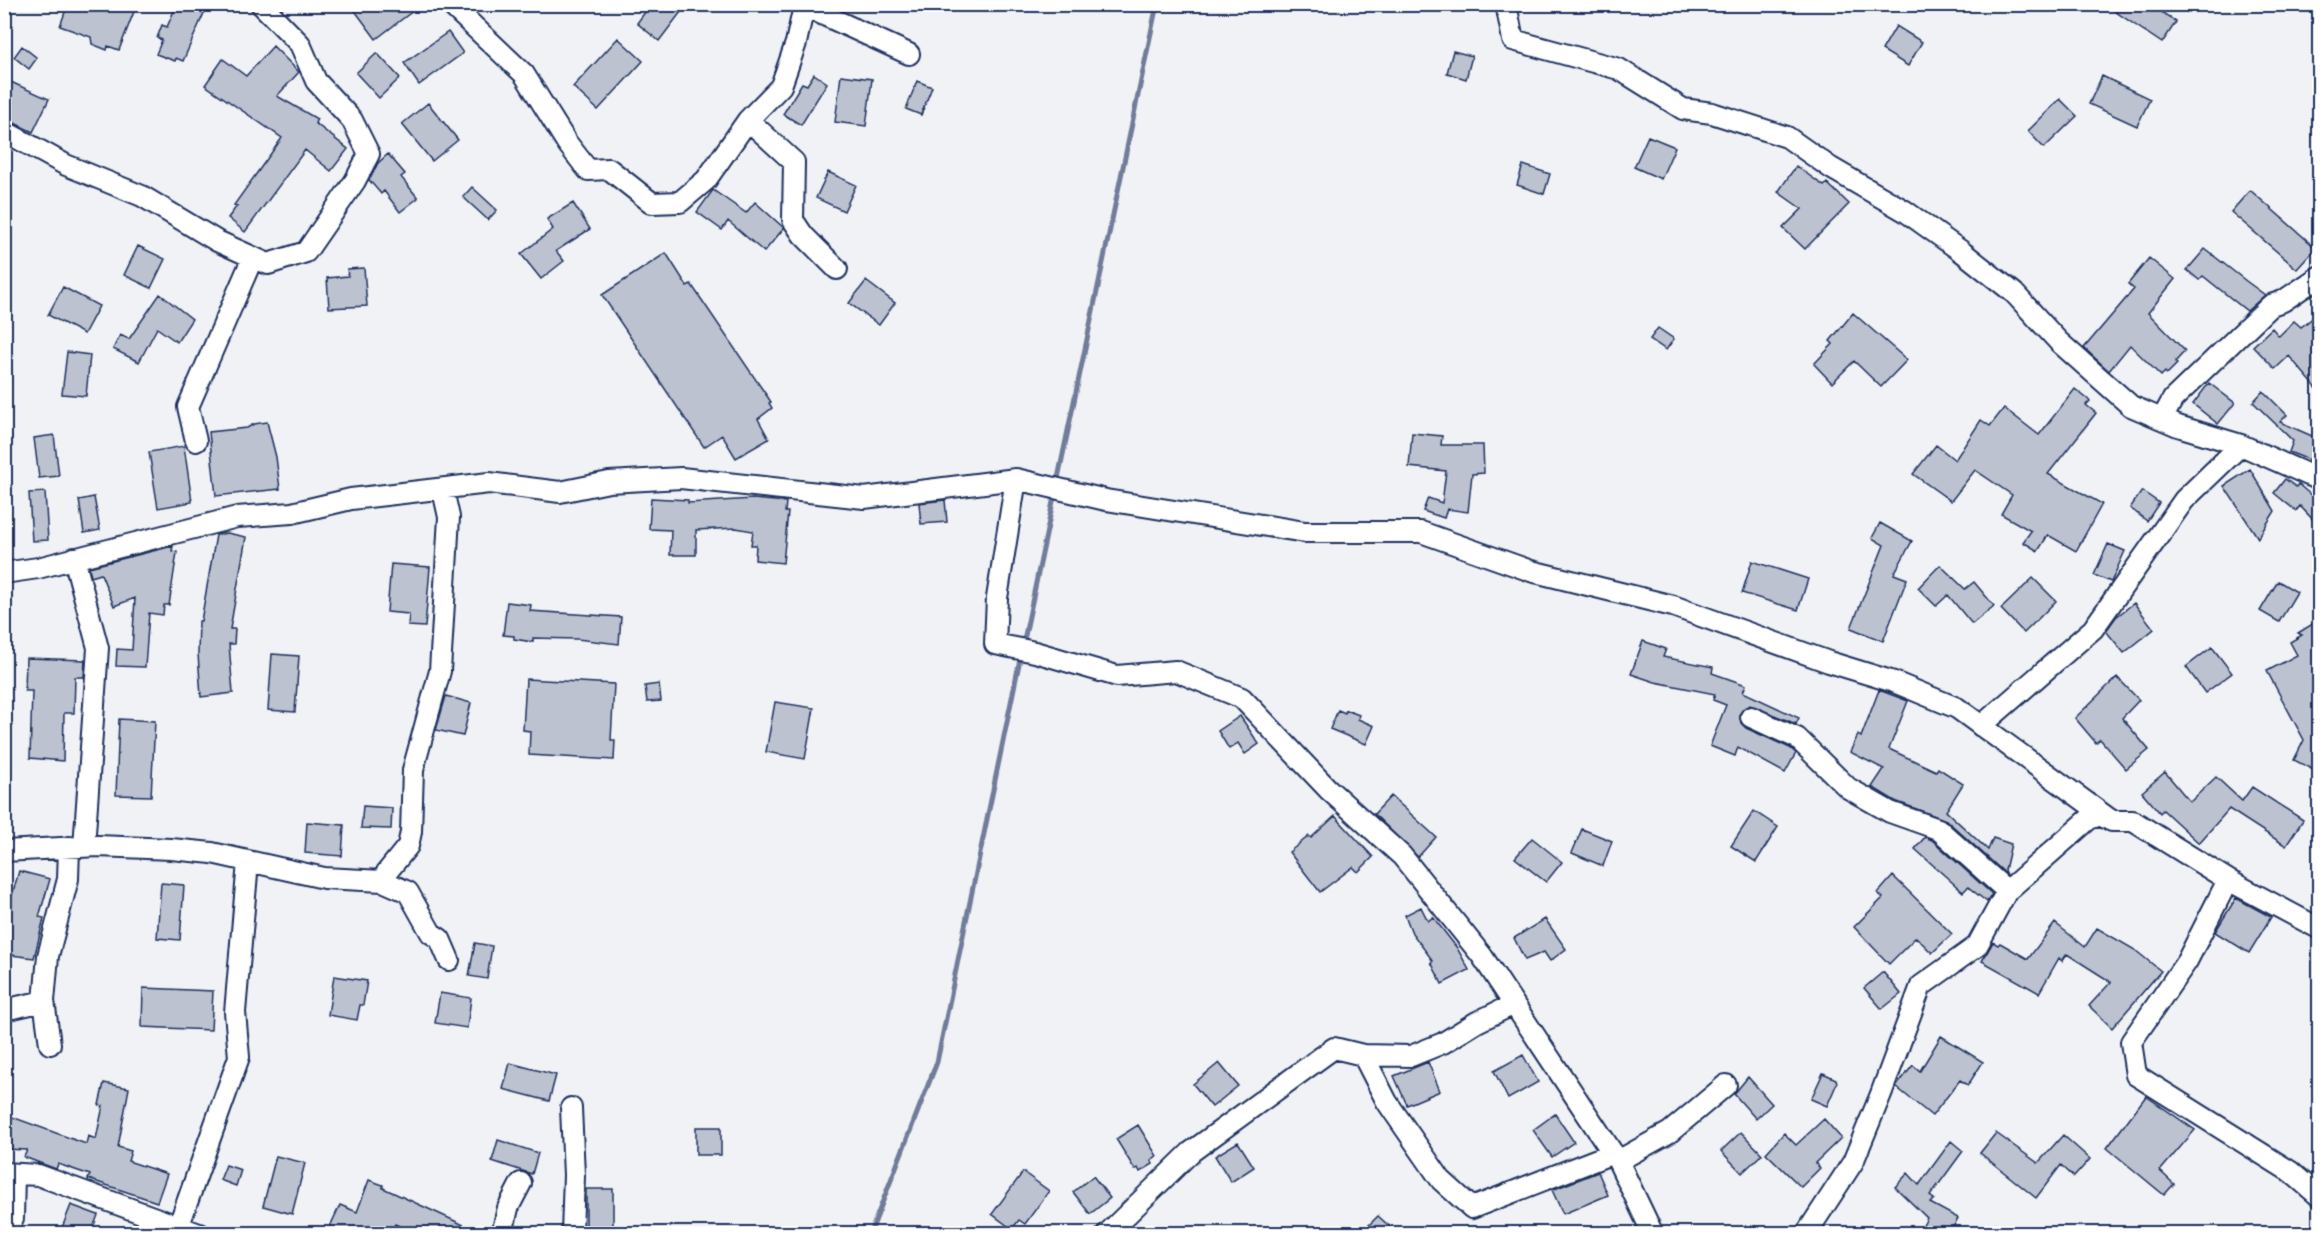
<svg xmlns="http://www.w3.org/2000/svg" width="2324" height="1238" viewBox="0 0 2324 1238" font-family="Mali,sans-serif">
	<rect width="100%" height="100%" fill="#f1f2f5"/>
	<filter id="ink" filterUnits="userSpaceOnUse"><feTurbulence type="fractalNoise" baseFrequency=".0167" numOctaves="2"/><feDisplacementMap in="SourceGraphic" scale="12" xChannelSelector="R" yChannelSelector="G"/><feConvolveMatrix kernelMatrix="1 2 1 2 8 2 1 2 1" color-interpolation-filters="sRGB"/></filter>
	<g filter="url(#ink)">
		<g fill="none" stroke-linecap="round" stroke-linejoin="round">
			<!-- stream -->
			<path stroke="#707c9a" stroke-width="5" d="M1057,483L1157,4
				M1023,645L1055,492
				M870,1234L937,1062L1021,654"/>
		</g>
		<!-- building -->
		<path fill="#bcc2d0" stroke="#1b2f5e" stroke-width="1.5" d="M68,4H137L119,50L108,46L107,50L92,44L91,37L60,26Z
			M177,4H208L183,61L176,58L175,61L156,54L162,40L157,38L162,25L167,27Z
			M350,4H422L376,39Z
			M651,4H687L659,41L637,23Z
			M2104,4H2150L2176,22L2162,43Z
			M1896,26L1922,42L1908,66L1882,50Z
			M448,32L463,53L419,85L404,63Z
			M618,38L643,61L598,110L573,87Z
			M22,46L37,58L29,69L14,57Z
			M273,46L299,72L277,96L317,119L315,123L348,149L331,171L305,150L245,232L228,218L237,206L234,205L282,138L205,85L223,59L246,76Z
			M1453,51L1472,56L1466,79L1447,73Z
			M377,53L400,78L379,98L356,73Z
			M814,74L827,83L801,125L783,114L802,83L807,85Z
			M841,75L872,79L866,126L835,122Z
			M2102,76L2150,99L2137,126L2089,104Z
			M4,79L49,99L33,132L4,118Z
			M917,81L932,87L921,115L906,109Z
			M2060,99L2077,116L2044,148L2028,131Z
			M428,103L458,140L432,161L402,124Z
			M1648,136L1675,147L1661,179L1634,167Z
			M388,154L405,174L401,177L418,198L400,212L384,191L381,194L369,180L378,163Z
			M1523,165L1550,174L1544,194L1517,185Z
			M1796,166L1824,186L1827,183L1849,204L1805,249L1783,228L1802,209L1778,192Z
			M828,172L856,185L844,211L816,198Z
			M472,187L497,210L488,220L463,197Z
			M713,190L746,213L755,202L784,228L764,252L728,221L722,230L697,212Z
			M2250,190L2316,248L2297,269L2231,212Z
			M573,203L590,229L556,251L564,261L541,279L521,254L553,229L547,219Z
			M138,246L165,259L151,288L124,275Z
			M2205,249L2246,281L2265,295L2247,311L2203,276L2199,280L2187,270Z
			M666,253L687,286L691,284L771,402L769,403L772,408L758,419L769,439L736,458L722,435L704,447L602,295Z
			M2149,258L2175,279L2148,313L2185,351L2175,362L2177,364L2167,374L2165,372L2161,376L2130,345L2109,371L2084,348L2134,289L2128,284Z
			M364,268L367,306L329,308L327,278L348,276L347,269Z
			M866,281L895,303L879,325L849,303Z
			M63,287L99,306L84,334L48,315Z
			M160,294L192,319L177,342L157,328L139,362L113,349L120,335L129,339Z
			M1853,313L1907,360L1881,387L1854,361L1832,383L1814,364L1833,344L1830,341Z
			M2319,313V391L2289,356L2275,369L2253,346L2272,328L2279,336L2294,321L2301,327Z
			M1658,328L1674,339L1666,350L1650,339Z
			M67,352L90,355L86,396L62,394Z
			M2209,383L2235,403L2218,424L2193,404Z
			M2075,389L2090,401L2086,405L2096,413L2048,474L2102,504L2076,551L2048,535L2038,551L2023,542L2031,531L2001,514L2012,495L1975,470L1951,501L1913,474L1936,445L1955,460L1981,420L1990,426L2004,408L2039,435Z
			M2263,391L2287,415L2280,422L2319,439V464L2289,452L2293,441L2253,402Z
			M267,422L276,457L280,489L216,496L209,432L247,428L254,424Z
			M1412,433L1442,436L1441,445H1483L1484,473L1472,474L1468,512L1447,509L1444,518L1423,511L1428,498L1442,503L1446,471L1409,467Z
			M54,435L59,476L39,478L34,438Z
			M184,446L192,502L158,508L149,452Z
			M2250,469L2275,511L2258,538L2224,486Z
			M2285,479L2296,487L2298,484L2319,502V526L2300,506L2296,511L2274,493Z
			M2142,491L2159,503L2147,521L2130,508Z
			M45,492L48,540L32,541L29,493Z
			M94,497L100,530L84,533L79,500Z
			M651,498L688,500V503L753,499L786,502L785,512H788L783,563L755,560L756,545H751L753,531L736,528L696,530V555H670L671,530L649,529Z
			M945,500L947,522L921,524L919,503Z
			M1880,523L1912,541L1894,574L1907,579L1883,641L1851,628L1884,545L1872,538Z
			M227,533L246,537L230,629H235L234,644H229L233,693L201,697L198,654L199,621H201L216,535Z
			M2108,544L2125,551L2111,582L2094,575Z
			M173,546L172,551L177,552L169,605H164L163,615L149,613L145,667L116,666L117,649L132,650L135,598L114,606L101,574L91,577L89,567Z
			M1752,561L1808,579L1798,610L1742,593Z
			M391,564L430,567L425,627L408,626L409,614L387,612Z
			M1940,565L1965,589L1974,582L1994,606L1972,624L1948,595L1936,606L1918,588Z
			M2033,578L2056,601L2024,633L2001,609Z
			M2278,581L2297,592L2279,622L2260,611Z
			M507,602L531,605L530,611L621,617L619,644L577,639L533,638V642L514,639V636L503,635Z
			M2134,603L2154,629L2124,653L2106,631L2116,617Z
			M2319,620V773L2294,760L2304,740L2267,671L2297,655L2290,642L2302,635L2298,633Z
			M1643,641L1666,649L1663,657L1713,667L1712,673L1746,685L1743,692L1799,718L1796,724L1750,705L1740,713L1741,723L1746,728L1790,748L1796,753L1785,773L1738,747L1735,756L1710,746L1726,705L1713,700L1715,694L1655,682L1631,674Z
			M2212,647L2232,673L2205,693L2186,667Z
			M272,654L299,656L295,712L268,710Z
			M26,658L85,660L84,677H75L74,713H64L63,761L30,758L32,691H25Z
			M2117,677L2139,700L2122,718L2149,750L2126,769L2100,739L2096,743L2075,718Z
			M526,679L614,684L611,740H615L614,760L529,755L530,731L523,730Z
			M659,684L661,701L647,702L645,686Z
			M1879,690L1908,701L1889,749L1936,771L1938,768L1963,784L1946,811L1988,850L1993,838L2011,844L2005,870L2007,875L1946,820L1895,801L1872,787L1884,769L1850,752L1858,735L1861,737Z
			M446,696L471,703L463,736L436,730Z
			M775,702L814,708L805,759L766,752Z
			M1338,710L1345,713L1346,710L1359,715L1358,719L1374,726L1366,744L1330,729Z
			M1240,716L1259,744L1245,754L1238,743L1229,749L1218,731Z
			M119,719L155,721L151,796L116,795Z
			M2165,772L2190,802L2216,777L2242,801L2252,787L2303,820L2286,846L2229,809L2199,843L2163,810L2160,813L2142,792Z
			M1391,796L1436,837L1418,857L1374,814Z
			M363,806L392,808L391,829L361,828Z
			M1754,811L1778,827L1756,862L1731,846Z
			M1335,816L1373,857L1358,872L1353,867L1320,892L1289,852L1309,836L1311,838Z
			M307,822L344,825L342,856L305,853Z
			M1582,829L1612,841L1603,866L1572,853Z
			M1925,837L1932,840L1992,894L1987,902L1968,887L1963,892L1915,849Z
			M1532,838L1562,862L1546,882L1515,858Z
			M19,871L50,879L39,917L44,918L34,958L4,954V908L8,909Z
			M1893,876L1952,934L1932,953L1916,937L1889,964L1854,927L1883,898L1878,893Z
			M161,883L184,885L180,940L157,938Z
			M2236,898L2271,917L2249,953L2215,932Z
			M1421,907L1428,921L1433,917L1457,948L1469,970L1442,984L1431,962L1433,961L1412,933L1405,915Z
			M1545,919L1566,949L1550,961L1544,952L1525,960L1514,938Z
			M2055,923L2085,947L2097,928L2135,950L2161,971L2112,1028L2089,1006L2111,982L2067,954L2062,961L2059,958L2039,993L1982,961L1993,942L1998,945L2000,943L2028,959Z
			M475,943L492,946L487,979L469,976Z
			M1883,972L1901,994L1882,1009L1864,988Z
			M334,976L367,981L363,1005H360L357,1020L328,1015Z
			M143,988L213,991L211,1030L142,1027Z
			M440,993L471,998L467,1028L435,1023Z
			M1941,1036L1983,1062L1968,1085L1960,1080L1932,1116L1896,1087L1913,1065L1920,1071Z
			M1523,1055L1538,1082L1508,1099L1494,1071Z
			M1428,1062L1440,1091L1407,1105L1394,1076Z
			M510,1063L556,1075L549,1101L503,1089Z
			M1219,1063L1238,1086L1212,1107L1193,1084Z
			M1823,1073L1836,1079L1837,1083L1827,1106L1811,1099Z
			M1748,1077L1772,1104L1756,1119L1734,1094Z
			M104,1083L129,1088L118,1147L131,1151L128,1161L167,1174L157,1202L88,1179L90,1175L58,1164L56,1169L24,1157L27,1150L4,1149V1114L86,1144L88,1136L96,1139L103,1106L99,1105Z
			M2146,1096L2195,1130L2160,1171L2174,1184L2164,1195L2107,1148Z
			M1555,1114L1574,1142L1552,1157L1533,1130Z
			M1824,1119L1841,1138L1815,1163L1820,1168L1801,1187L1766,1153L1784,1133L1796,1145Z
			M1138,1125L1157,1156L1151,1160L1153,1164L1140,1172L1138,1168L1135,1170L1116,1139Z
			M696,1127H721V1155H696Z
			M1741,1132L1762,1154L1742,1173L1721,1151Z
			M1996,1133L2038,1163L2063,1135L2090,1159L2074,1177L2061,1165L2036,1198L1980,1153Z
			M498,1140L538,1153L532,1174L492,1161Z
			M1951,1141L1963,1151L1930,1196L1934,1199L1930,1203L1958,1218L1950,1233H1919L1927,1218L1895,1187L1908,1173L1919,1185Z
			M1238,1142L1254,1167L1231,1182L1215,1156Z
			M276,1156L305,1163L292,1214L263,1206Z
			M226,1165L241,1170L236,1186L220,1180Z
			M1023,1172L1049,1191L1025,1224L1019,1220L1012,1229L992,1214Z
			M1598,1172L1608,1195L1563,1214L1552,1190Z
			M1093,1176L1110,1198L1090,1214L1073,1192Z
			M369,1180L383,1185V1188L481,1233H415L395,1224L391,1233H327L340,1205L357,1212Z
			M586,1189H613V1232H586Z
			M71,1205L98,1215L91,1233H60Z
			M1378,1216L1397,1233H1361Z"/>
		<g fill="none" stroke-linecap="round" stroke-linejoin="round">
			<defs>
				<path id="minor" d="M450,4L524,74L567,143L588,170L609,169L652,203L680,202L706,180L748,120L781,86L796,43L804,6
					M800,4L909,54
					M1506,4L1513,40L1619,69L1683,109L1712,113L1787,137L1831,168L1905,211L1961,251L2014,293L2059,342L2131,406L2178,426L2241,445L2320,480
					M748,120L794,162L793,220L803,235L837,269
					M4,131L66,165L142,196L217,241L268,264L306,252L355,181L369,154L352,120L316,81L300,44L261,4
					M2162,419L2173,399L2271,305L2283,301L2320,276
					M196,441L188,407L253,257
					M1016,479L997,598L995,644L1035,652L1117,676L1176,671L1242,698L1328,789L1402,856L1482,956L1618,1161L1653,1234
					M443,490L449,517L440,671L413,770L411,832L408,846L387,872L383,881L408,892L431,933L440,939L449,960
					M74,558L98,648L84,847
					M4,573L38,568L237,517L292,513L351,499L489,483L560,492L609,482L681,478L864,498L1016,479L1106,500L1305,532H1421L1531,571L1673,606L1829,662L1894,682L1957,708L2112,821
					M1751,717L1797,738L1848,788L1890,812L1938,829L2007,891L2089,819L2100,815L2112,821H2133L2228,880L2320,929
					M1981,726L2093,629L2184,500L2241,445
					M4,851L98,846L171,849L212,853L324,878L383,881
					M2228,880L2187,961L2131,1042L2136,1075L2291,1172L2320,1197
					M4,1010L44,1001
					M50,1044L44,1001L48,956L68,879L69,847
					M1363,1055L1387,1102L1441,1180L1472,1208L1613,1153
					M571,1108L574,1175L572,1234
					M1618,1161L1670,1132L1726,1085
					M4,1173L38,1175L199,1234
					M179,1225L239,1057L235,1012L248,862
					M6,1234L13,1218L14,1174
					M502,1234L508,1208L521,1183
					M1107,1234L1191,1152L1334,1048L1363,1055L1411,1056L1443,1043L1477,1022L1514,1004
					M1806,1234L1853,1162L1881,1094L1921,986L1977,946L2007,891"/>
			</defs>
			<!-- minor casing -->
			<use href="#minor" stroke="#1b2f5e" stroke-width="24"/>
			<!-- minor -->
			<use href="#minor" stroke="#fff" stroke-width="20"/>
		</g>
	</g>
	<!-- margin -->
	<rect width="2324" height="1238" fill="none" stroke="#fff" stroke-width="24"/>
	<rect x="12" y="12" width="2300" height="1214" fill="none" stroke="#1b2f5e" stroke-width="2" filter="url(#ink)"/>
</svg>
